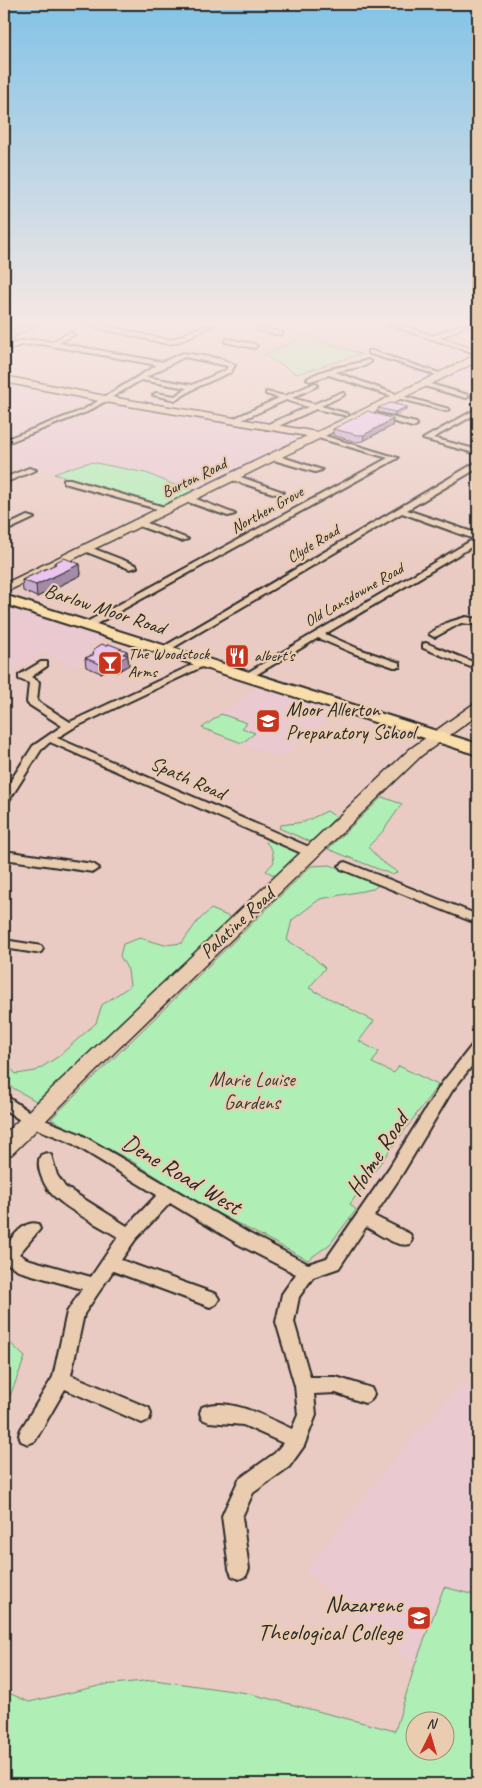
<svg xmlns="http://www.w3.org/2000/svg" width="482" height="1788" viewBox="0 0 482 1788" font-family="Caveat,sans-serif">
	<rect width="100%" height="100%" fill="#eacbc3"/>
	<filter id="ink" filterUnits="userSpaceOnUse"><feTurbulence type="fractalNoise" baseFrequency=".02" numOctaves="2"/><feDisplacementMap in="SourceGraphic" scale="10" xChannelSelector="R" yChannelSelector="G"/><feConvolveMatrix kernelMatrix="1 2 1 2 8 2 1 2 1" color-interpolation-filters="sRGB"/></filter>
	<g filter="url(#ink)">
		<!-- built -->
		<path fill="#eac9d0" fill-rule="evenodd" d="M331,325H383L449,345L478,332V353L424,379L411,374L421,371L410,367L415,364L372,350L297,374L264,355Z
			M478,360V386L444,377Z
			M4,381L78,395L95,400L44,424L13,436L4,433Z
			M121,403L303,435L305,438L164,506L4,459V445L73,421L110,405Z
			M4,603L106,636L87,650L94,653L74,667L44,652L24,665L4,674Z
			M257,686L336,712L281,758L202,728Z
			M463,1383L478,1393V1784L391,1744L415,1665L305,1571L417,1432ZM414,1720H444V1750H414Z"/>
		<!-- green -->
		<path fill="#afefb6" stroke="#6d8d70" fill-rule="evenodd" d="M306,336L361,354L297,374L264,355Z
			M91,462L146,473L172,484L197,490L164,506L54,474L79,465Z
			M221,714L247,723L242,728L255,733L242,743L202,728Z
			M382,797L402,804L383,831L368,847L381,861L397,872L393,875L328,849Z
			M327,811L336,817L311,842L279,828L281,825L304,822Z
			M270,838L302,851L276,876L266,871L274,862L272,850L266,842Z
			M330,865L380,884L373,889L320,899L292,920L287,940L312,956L325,968L309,988L374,1021L359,1041L379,1052L372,1063L394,1073L399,1066L438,1085L350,1204L356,1210L330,1244L308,1260L202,1205L130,1160L51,1119L311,866Z
			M211,909L232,918L38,1102L4,1083V1061L16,1074L36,1071L59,1056L96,1023L102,1005L130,986L128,970L120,956L123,944L140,938L165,945L182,943L197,922Z
			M4,1337L25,1357L4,1412Z
			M444,1587L478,1596V1784H4V1691L29,1702L103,1685L154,1680L247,1693L395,1731L415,1665ZM414,1720H444V1750H414Z"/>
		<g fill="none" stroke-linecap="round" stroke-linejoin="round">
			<defs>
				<path id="street" d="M28,325H37L15,335L11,340L6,339L11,333Z
					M86,325H99L168,340C184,338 196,325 213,325L178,342L168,344Z
					M389,325H400L433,336L459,325H468L440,338L478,350V354Z
					M259,327L283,333L280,335L257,330Z
					M72,332L74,335L58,343L162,362L183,353L221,359L235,365L231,372L195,388L176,400L153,395L156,393L175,396L187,388L141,380L87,412L4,444V440L83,410L157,365L41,344L21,345L4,351V347L20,341L41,340L51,342ZM184,357L228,366L226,370L192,385L146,377Z
					M227,339L254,344L257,346L254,348L225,342Z
					M368,351H372L445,375L440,376L368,353Z
					M368,360L371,362L364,366L335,372L398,395L449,409L446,411L394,397L329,375L310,381L307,379C324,367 348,367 368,360Z
					M423,382L468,395L469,396L466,398L421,385V383Z
					M315,383L317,384V386L292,398L314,404L340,393H344V395L321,406L348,414V416L316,409L272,429H266V425L308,407L286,400L235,423L228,421L279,398L266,394V392L285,396Z
					M478,408V413L433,438L478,450V454L423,439Z
					M378,414L416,423L417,425L413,427L376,417L374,416Z
					M315,433L398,458L89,628H83V624L388,458L315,437Z
					M270,455H276L322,470L315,472L270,459Z
					M475,463H478V468L407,510L478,534V543L325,634L359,649L400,663V667H394L353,653L318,638L249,679L245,680L240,677L474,539L402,513L166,652L163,653L158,650Z
					M29,468L36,470L4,483V478Z
					M229,475H235L283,492L276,494L229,479Z
					M64,479H70L171,509L164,511L64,483Z
					M185,497H191L235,514L228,516L185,501Z
					M27,516L34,518L4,532V527Z
					M136,521H142L188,539L181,541L136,525Z
					M87,546L136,565L137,567L130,569L84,551V547Z
					M466,617L478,619V625L461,623L437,636L434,637L429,634L446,623Z
					M426,643L478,664V670L423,648V644Z
					M203,660L206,661V665L73,728L57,738L316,850L318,853L316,856H308L50,742L41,750L8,802L4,803V791L33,746L62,726L28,704L27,702L29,683L19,679V675L41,662H47V666L31,677L39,682L37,701L70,722Z
					M4,851L93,864L99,868L93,872L4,859Z
					M345,862L478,915V924L341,869L339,866Z
					M4,940L36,945L41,946L43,949L41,952L36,953L4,948Z
					M478,1043V1058L452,1091L401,1176L374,1216L410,1234L412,1239L410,1244C397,1248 378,1233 366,1227L339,1268L313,1277L299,1297L294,1322L310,1377H336L371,1388L374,1394L371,1400L365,1403L336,1393L314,1394L316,1415L304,1446L289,1467L253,1493L242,1517L249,1569L246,1576L239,1579L232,1576L229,1569L222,1516L225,1509L239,1479L275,1453L283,1443L243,1425L209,1422L202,1419L200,1413L202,1407C229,1396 268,1418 292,1429L298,1415L295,1386L276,1322L282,1294L296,1274L238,1244L170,1203L135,1240L121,1260L216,1294L219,1299L216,1304L210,1307L113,1271L84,1314L71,1375L149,1408L151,1414L149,1420L142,1423L65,1389L35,1441L28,1444L21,1441L19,1435L21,1429L53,1377L67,1312L82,1289L22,1272L4,1262V1247C13,1238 24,1219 38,1224L40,1229L19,1254L27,1259L91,1277L118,1237C99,1225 71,1212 55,1197C45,1189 34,1166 41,1155L46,1153L51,1155L57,1175L65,1187L127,1226L157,1195L70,1142L27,1125L4,1109V1096L9,1098L37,1117L80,1134L250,1234L308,1264L327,1258L389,1168L442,1083L473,1044Z"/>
				<path id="secondary" d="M478,354V361L4,593V584L307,436L105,402L4,382V376L105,396L317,432Z
					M478,703V715L422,755L122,1045L12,1154L4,1157V1134L410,749L472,705Z"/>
				<path id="primary" d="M4,595L478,744V755L4,604Z"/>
			</defs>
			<!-- street casing -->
			<use href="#street" stroke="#2b2b2b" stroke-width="4"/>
			<!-- secondary casing -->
			<use href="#secondary" stroke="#2b2b2b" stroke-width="3"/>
			<!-- primary casing -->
			<use href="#primary" stroke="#2b2b2b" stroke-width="4"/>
			<!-- street -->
			<use href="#street" fill="#eacdb0" fill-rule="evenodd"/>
			<!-- secondary -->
			<use href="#secondary" fill="#eacdb0" fill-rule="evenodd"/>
			<!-- primary -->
			<use href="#primary" fill="#f9deab" fill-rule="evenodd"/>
		</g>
		<!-- wall -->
		<path fill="#caa9ce" stroke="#2b2b2b" d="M407,407L406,410L395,416L378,412V408Z
			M393,419L392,426L363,441L356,442L333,435V429Z
			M54,563L80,564L81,575L37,597L23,591L22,580L54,565Z
			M106,646L127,651L129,665L117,672L108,669L101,673L86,667L85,658L93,655Z"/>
		<!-- shaded-wall -->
		<path fill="#a48aa7" stroke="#2b2b2b" d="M407,407L406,410L395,416V412Z
			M393,419L392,426L363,441L364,435Z
			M80,564L81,575L37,597L36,585Z
			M127,651L129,665L117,672L116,663L123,654Z
			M107,660L108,669L101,673L100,664Z"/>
		<!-- building -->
		<path fill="#ebc5ef" stroke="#2b2b2b" d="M390,403L407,407L395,412L378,408Z
			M368,411L393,419L364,435H357L333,429Z
			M64,558L80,564L36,585L22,580L56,564L54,563Z
			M102,644L106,646L109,644L127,651L123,654L128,655L116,663L107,660L100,664L85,658L93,655L94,649Z"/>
	</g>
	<!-- sky -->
	<linearGradient id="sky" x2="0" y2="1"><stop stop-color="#82c3e7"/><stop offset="0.56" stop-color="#f6e8e4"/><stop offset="1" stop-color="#f6e8e4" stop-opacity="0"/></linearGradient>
	<rect width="482" height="576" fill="url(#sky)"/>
	<!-- icons -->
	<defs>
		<symbol id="restaurant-square" viewBox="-11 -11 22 22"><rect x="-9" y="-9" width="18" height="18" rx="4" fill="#c8321e" stroke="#eacdb0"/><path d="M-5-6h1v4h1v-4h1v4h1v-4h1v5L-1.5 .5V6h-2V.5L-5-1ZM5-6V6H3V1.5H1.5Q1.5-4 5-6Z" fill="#fff"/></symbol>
		<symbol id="bar-square" viewBox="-11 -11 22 22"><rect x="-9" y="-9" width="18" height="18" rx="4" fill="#c8321e" stroke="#eacdb0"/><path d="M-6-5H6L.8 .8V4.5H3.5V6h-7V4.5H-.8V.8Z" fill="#fff"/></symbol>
		<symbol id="school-square" viewBox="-11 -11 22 22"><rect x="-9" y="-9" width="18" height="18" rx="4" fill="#c8321e" stroke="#eacdb0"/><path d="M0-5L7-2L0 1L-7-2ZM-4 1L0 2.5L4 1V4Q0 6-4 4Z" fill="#fff"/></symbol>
		<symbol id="university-square" viewBox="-11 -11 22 22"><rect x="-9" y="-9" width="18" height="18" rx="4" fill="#c8321e" stroke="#eacdb0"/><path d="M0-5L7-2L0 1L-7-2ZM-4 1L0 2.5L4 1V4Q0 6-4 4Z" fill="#fff"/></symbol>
	</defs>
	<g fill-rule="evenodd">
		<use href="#restaurant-square" x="223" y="642" width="28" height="28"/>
		<use href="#bar-square" x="96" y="649" width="28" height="28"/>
		<use href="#school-square" x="254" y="707" width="28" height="28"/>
		<use href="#university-square" x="405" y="1604" width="28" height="28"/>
	</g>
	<g text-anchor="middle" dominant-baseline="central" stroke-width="4.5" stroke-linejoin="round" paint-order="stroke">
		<!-- far-street labels -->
		<g font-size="16" fill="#2b2b2b" stroke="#eacdb0">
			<text transform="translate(194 478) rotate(-26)">Burton Road</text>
			<text transform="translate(267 510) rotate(-29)">Northen Grove</text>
			<text transform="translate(313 544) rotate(-31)">Clyde Road</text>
			<text transform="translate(354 595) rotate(-30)">Old Lansdowne Road</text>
		</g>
		<!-- far-poi labels -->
		<g font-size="16" fill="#2b2b2b" stroke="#eacdb0" text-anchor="start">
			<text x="128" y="654">The Woodstock<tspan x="128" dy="18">Arms</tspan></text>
			<text x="254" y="656">albert's</text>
		</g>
		<!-- street labels -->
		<g font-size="20" fill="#2b2b2b" stroke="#eacdb0">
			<text transform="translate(105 609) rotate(18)">Barlow Moor Road</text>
			<text transform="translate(188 778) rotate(24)">Spath Road</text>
			<text transform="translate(237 923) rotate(-43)">Palatine Road</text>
		</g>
		<!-- poi labels -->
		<g font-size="20" fill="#2b2b2b" stroke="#eacdb0" text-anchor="start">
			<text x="286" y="709">Moor Allerton<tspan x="286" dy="23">Preparatory School</tspan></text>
		</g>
		<!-- park labels -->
		<g font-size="20" fill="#383f39" stroke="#eacdb0">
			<text x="252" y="1079">Marie Louise<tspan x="252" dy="23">Gardens</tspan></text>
		</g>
		<!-- near-street labels -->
		<g font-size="24" fill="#2b2b2b" stroke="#eacdb0">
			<text transform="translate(377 1154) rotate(-57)">Holme Road</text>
			<text transform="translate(182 1174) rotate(31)">Dene Road West</text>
		</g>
		<!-- near-poi labels -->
		<g font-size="24" fill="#2b2b2b" stroke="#eacdb0" text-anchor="end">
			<text x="402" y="1604">Nazarene<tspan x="402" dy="28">Theological College</tspan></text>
		</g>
	</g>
	<!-- margin -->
	<rect width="482" height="1788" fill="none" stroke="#eacdb0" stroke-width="20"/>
	<rect x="10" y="10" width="462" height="1768" fill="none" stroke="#2b2b2b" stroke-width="2" filter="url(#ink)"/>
	<!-- north arrow -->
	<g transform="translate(430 1736) rotate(5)"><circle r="24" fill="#eacdb0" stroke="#9e8c7b"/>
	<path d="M0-4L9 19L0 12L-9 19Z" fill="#c8321e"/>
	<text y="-8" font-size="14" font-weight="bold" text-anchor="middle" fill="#2b2b2b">N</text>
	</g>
</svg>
